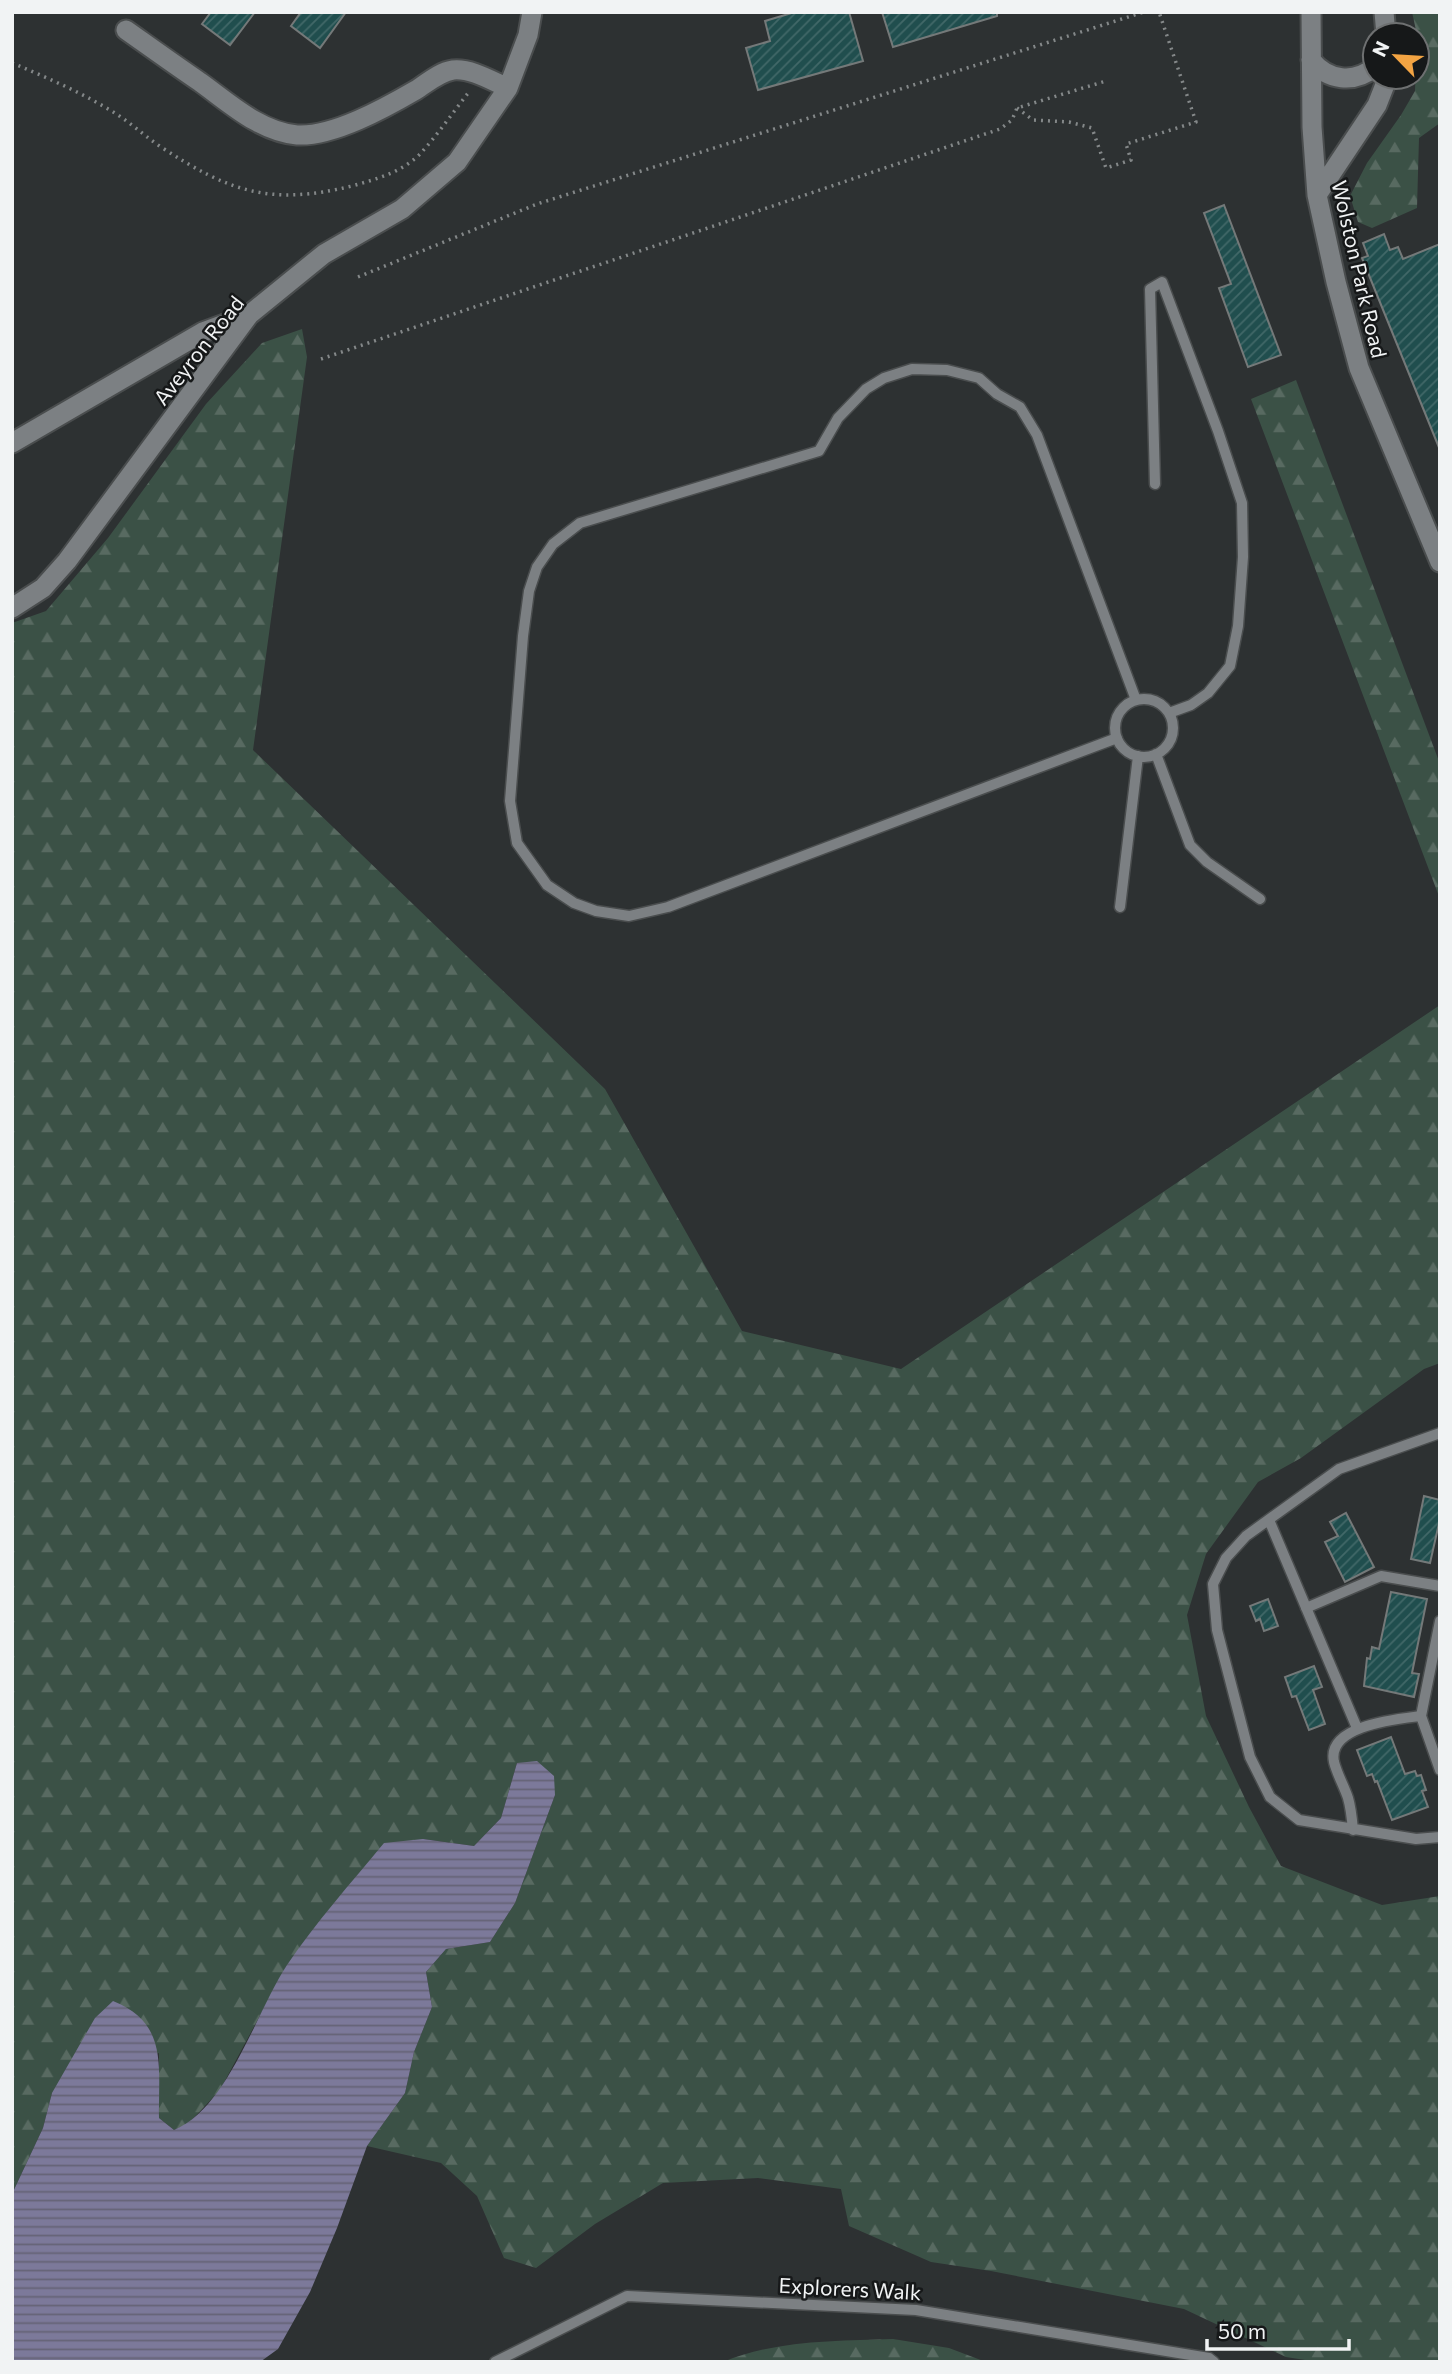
<svg xmlns="http://www.w3.org/2000/svg" width="1452" height="2374" viewBox="0 0 1452 2374" font-family="Commissioner,sans-serif">
	<defs>
		<pattern id="forest-firs" width="22" height="20" patternUnits="userSpaceOnUse" patternTransform="scale(1.75)"><rect width="22" height="20" fill="#3b5146"/><path d="M5 1l3.5 6h-7zM16 11l3.5 6h-7z" fill="#586a61"/></pattern>
		<pattern id="water-rules" width="6" height="5" patternUnits="userSpaceOnUse" patternTransform="scale(1.75)"><rect width="6" height="5" fill="#7c799a"/><path d="M0 2.5h6" fill="none" stroke="#656376"/></pattern>
		<pattern id="building-hatch" width="6" height="6" patternUnits="userSpaceOnUse" patternTransform="scale(1.75)"><rect width="6" height="6" fill="#204e4e"/><path d="M-1 1l2-2M0 6l6-6M5 7l2-2" fill="none" stroke="#416868"/></pattern>
	</defs>
	<rect width="100%" height="100%" fill="#2d3132"/>
	<!-- forest -->
	<path fill="url(#forest-firs)" d="M1412,12H1440V123L1419,138L1417,208L1372,228L1358,222L1350,196L1367,163L1401,115L1415,91L1417,35Z
		M302,329L307,357L253,750L605,1089L742,1331L901,1369L1440,1005V1363L1424,1369L1301,1458L1258,1482L1206,1554L1187,1615L1206,1716L1249,1807L1281,1866L1382,1905L1440,1896V2362H1318L1286,2357L1184,2309L991,2271L931,2262L849,2226L841,2189L758,2178L663,2183L595,2224L536,2268L504,2258L477,2196L441,2163L367,2146L405,2093L414,2052L432,2007L426,1972L446,1949L490,1942L515,1903L555,1795L517,1763L501,1818L474,1846L423,1839L286,1967L220,2090L188,2124L174,2130L159,2118V2053L52,2093L43,2128L12,2194V623L46,611L108,538L206,404L262,343Z
		M1296,380L1440,764V899L1251,399Z
		M893,2339L949,2348L986,2362H723C775,2340 837,2341 893,2339Z"/>
	<!-- water -->
	<path fill="url(#water-rules)" d="M537,1761L554,1776L555,1795L515,1903L490,1942L446,1949L426,1972L432,2007L414,2052L405,2093L367,2146L337,2228L310,2292L278,2349L260,2362H12V2194L43,2128L52,2093L95,2018L113,2001C169,2023 158,2068 159,2118L174,2130C228,2108 256,2012 287,1965C316,1922 351,1883 384,1843L423,1839L474,1846L501,1818L517,1763Z"/>
	<!-- building -->
	<path fill="url(#building-hatch)" stroke="#747979" stroke-width="2" d="M211,12H255L230,45L202,24Z
		M301,12H346L320,48L291,26Z
		M795,12H849L863,61L758,90L746,48L770,41L765,21Z
		M882,12H997V16L893,47Z
		M1224,205L1281,355L1248,367L1219,288L1231,284L1204,213Z
		M1384,234L1390,250L1398,247L1403,259L1440,244V450L1362,258L1368,256L1363,243Z
		M1424,1496L1440,1500V1519L1430,1563L1411,1559Z
		M1346,1513L1374,1567L1345,1582L1325,1542L1338,1536L1330,1522Z
		M1391,1592L1427,1599L1412,1673L1419,1674L1414,1697L1364,1686L1367,1658L1370,1659L1372,1647L1379,1649Z
		M1268,1599L1278,1626L1264,1631L1260,1619L1256,1621L1250,1606Z
		M1314,1666L1322,1687L1313,1690L1325,1724L1309,1730L1296,1696L1292,1697L1285,1677Z
		M1391,1737L1405,1774L1415,1771L1417,1776L1421,1775L1426,1790L1422,1791L1428,1807L1392,1820L1377,1781L1375,1782L1372,1774L1367,1776L1357,1750Z"/>
	<g fill="none" stroke-linecap="round" stroke-linejoin="round">
		<defs>
			<path id="service" d="M1155,484L1150,289L1162,282L1218,431L1242,503L1243,557L1238,626L1230,666L1208,693L1191,705L1169,713
				M1115 728a29 29 0 1 1 58 0a29 29 0 1 1-58 0Z
				M1117,738L668,907L629,916L596,911L574,903L547,885L517,843L510,801L523,636L529,591L537,567L553,544L580,523L819,451L838,418L866,389L884,378L912,369L947,370L979,378L997,394L1020,407L1037,435L1136,700
				M1156,754L1190,845L1207,862L1260,899
				M1120,907L1138,756
				M1440,1433L1339,1469L1246,1536L1226,1558L1213,1584L1217,1630L1250,1757L1270,1797L1299,1820L1416,1839L1440,1837
				M1269,1520L1357,1728
				M1306,1608L1381,1576L1440,1586
				M1440,1621L1421,1716L1440,1770
				M1353,1830C1352,1819 1351,1808 1348,1798C1344,1786 1337,1774 1334,1762C1326,1725 1398,1719 1421,1716
				M495,2362L627,2296L916,2310L1209,2358L1214,2362"/>
			<path id="minor" d="M1311,12L1312,127L1317,195L1336,282L1359,368L1440,562
				M1384,12L1386,35
				M126,30C150,47 175,65 200,82C228,102 260,132 297,135C333,137 385,108 416,90C427,83 439,72 453,70C471,68 492,81 508,88
				M1311,60C1328,81 1354,84 1375,67
				M1317,195L1377,105L1388,77
				M12,443L203,332L249,315
				M12,608L43,588L67,561L249,315L324,254L402,209L457,162L508,88L528,35L532,12"/>
		</defs>
		<!-- service casing -->
		<use href="#service" stroke="#4a4d4e" stroke-width="13"/>
		<!-- minor casing -->
		<use href="#minor" stroke="#4a4d4e" stroke-width="23"/>
		<!-- path -->
		<path stroke="#848889" stroke-width="3.5" stroke-dasharray="2 5" stroke-linecap="butt" d="M12,63C48,78 85,94 118,115C133,125 146,137 161,147C230,192 270,206 352,186C376,179 400,173 419,155C437,136 453,112 469,92
			M1017,108L1033,120L1069,122L1092,128L1106,168L1131,160L1126,144L1196,122L1159,12
			M1341,211L1346,188
			M358,277L537,204L1144,12
			M321,359L1000,129L1012,120L1017,108L1106,81"/>
		<!-- service -->
		<use href="#service" stroke="#7c8083" stroke-width="10"/>
		<!-- minor -->
		<use href="#minor" stroke="#7c8083" stroke-width="19"/>
	</g>
	<g text-anchor="middle" dominant-baseline="central" stroke-width="5" stroke-linejoin="round" paint-order="stroke">
		<!-- street labels -->
		<g font-size="21" fill="#f1f3f4" stroke="#161819">
			<text transform="translate(1360 269) rotate(77)">Wolston Park Road</text>
			<text transform="translate(198 350) rotate(-52)">Aveyron Road</text>
			<text transform="translate(850 2288) rotate(3)">Explorers Walk</text>
		</g>
	</g>
	<!-- border -->
	<rect width="1452" height="2374" fill="none" stroke="#f1f3f4" stroke-width="28"/>
	<!-- north arrow -->
	<g transform="translate(1396 56) rotate(295)"><circle r="33" fill="#161819" stroke="#6e7071" stroke-width="2"/>
	<path d="M0-5L12 26L0 18L-12 26Z" fill="#f3a443"/>
	<text y="-10" font-size="19" font-weight="bold" text-anchor="middle" fill="#f1f3f4">N</text>
	</g>
	<!-- scale -->
	<path d="M1207 2339v10h142v-10" fill="none" stroke="#f1f3f4" stroke-width="3.5"/>
	<text x="1218" y="2339" font-size="21" fill="#f1f3f4" stroke="#161819" stroke-width="5" paint-order="stroke">50 m</text>
</svg>
